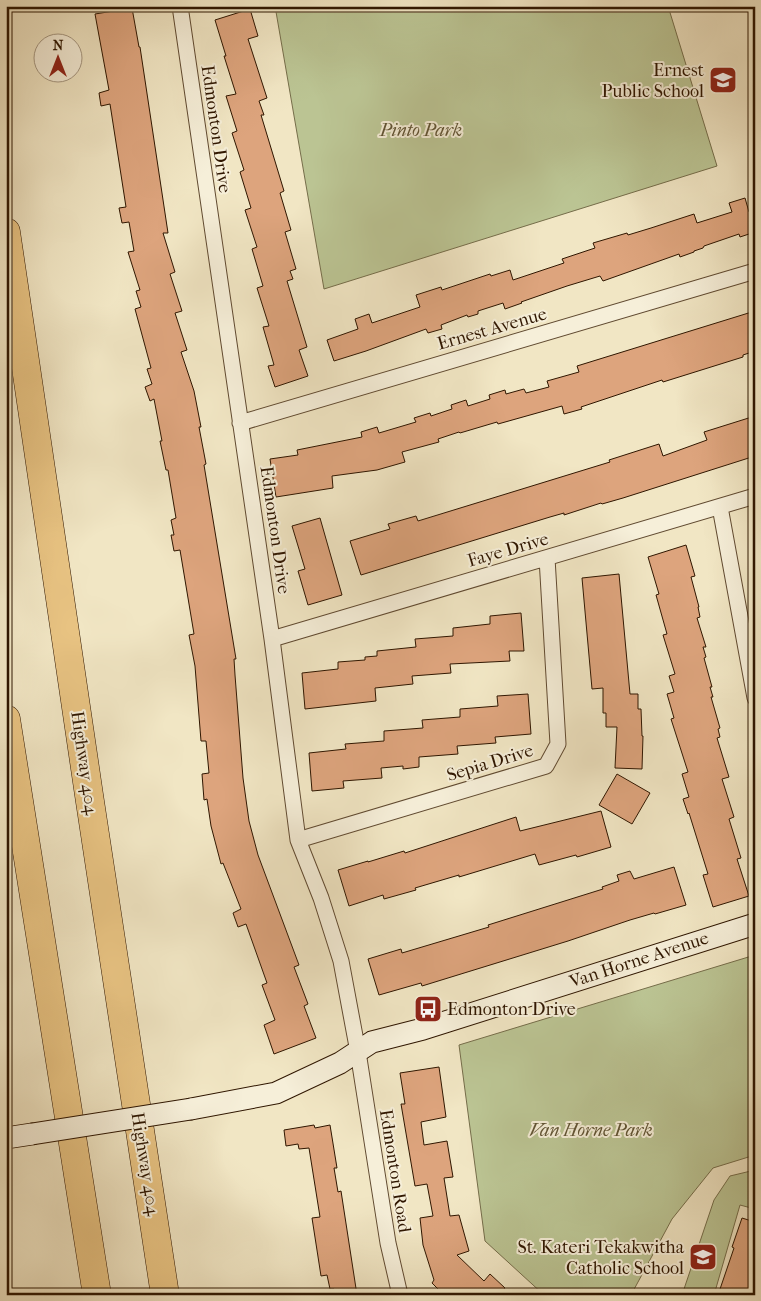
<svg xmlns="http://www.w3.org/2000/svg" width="761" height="1301" viewBox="0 0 761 1301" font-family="'IM FELL French Canon',serif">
	<rect width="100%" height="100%" fill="#f1e6c4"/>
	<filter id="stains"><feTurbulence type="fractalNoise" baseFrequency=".004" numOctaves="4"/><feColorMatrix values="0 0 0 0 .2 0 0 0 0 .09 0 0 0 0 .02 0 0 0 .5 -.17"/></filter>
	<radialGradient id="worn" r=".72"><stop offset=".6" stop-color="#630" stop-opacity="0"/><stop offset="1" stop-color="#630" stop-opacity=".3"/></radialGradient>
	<!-- green -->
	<path fill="#bbc493" stroke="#756d4a" d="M275,6H668L717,166L324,289Z
		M755,955V1155L713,1168L672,1219L631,1295H544L485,1241L459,1045Z
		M755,1170V1209L740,1205L714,1295H682L714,1200L730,1176Z"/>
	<!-- building -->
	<path fill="#dda47d" stroke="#2f1600" d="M132,8L139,47H140L168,233H163L175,272L170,274L182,311L175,313L187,350L181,352L194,391L201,427H199L206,464L204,465L236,659H234L235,675L243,778L249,821L258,855L299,965L294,967L308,1004L304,1006L316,1038L274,1054L264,1025L275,1020L262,985L267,983L246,924L238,927L233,913L241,909L223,863L221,864L211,826L207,799L204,800L202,774L209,773L206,741H201L195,666L189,635L194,634L180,550L174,551L171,535H174L171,520L176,518L168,470H166L160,441H162L154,399L150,401L145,387L152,384L147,369L151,368L135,309L141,307L136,291L140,290L128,252L134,251L129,222L122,223L119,208L126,207L110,104L101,106L99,93L109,90L95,14Z
		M250,9L258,36L248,39L267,98L259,101L264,115H261L284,191L280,193L291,230L285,232L296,269L290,271L293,279L287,281L307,347L299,350L308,376L275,387L268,366L274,365L263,327L269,326L257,288L263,286L252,249L257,247L245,210L251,208L240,172L244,170L232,133L237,131L226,96L236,94L224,56H226L215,20Z
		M745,198L749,212L755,210V232L740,237L739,234L704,246L703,248L694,251V252L680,257L679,254L603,281L600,276L567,286L521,302L522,303L505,309L503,303L478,311V314L468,317L467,315L441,325L442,329L428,333L426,329L366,351L334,361L327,340L358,329L355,319L369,314L372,323L420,307L416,295L441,287L442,290L490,274L491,276L510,270L513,280L564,263L562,259L595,248L593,243L627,233L628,235L651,228L694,214L697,223L732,212L729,203Z
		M755,311V351L743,355V357L663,382L662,380L581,407L582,409L564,414L562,406L498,424L497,422L460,433L459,432L438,439L439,442L402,452L405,462L377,470L332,476L333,488L276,497L270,459L298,455L297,450L362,437L361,432L377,427L379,433L416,422L414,418L430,413L431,416L452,409L451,405L466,400L468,406L490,399L489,395L505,390L506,394L524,389L526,393L549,387L547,381L579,372L577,366Z
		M755,416V456L623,498L602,504L601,503L564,515V513L550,517L361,575L350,541L390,529L388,524L416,516L418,521L610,462L609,460L659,444L663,456L707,440L704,432Z
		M320,518L342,595L308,605L298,571L305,569L292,526Z
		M686,545L695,576L691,577L699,607H698L700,617L697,618L706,647H703L706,657L704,658L712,687H710L713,697H711L720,728L718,729L720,737L717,738L729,777L722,779L734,817L729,819L741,858L737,859L749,896L713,907L703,875L708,874L689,813L688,814L683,799L689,797L682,774L688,772L671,719L674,718L667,694L674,692L669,676L675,674L663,635L667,634L656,595L659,594L648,557Z
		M619,574L630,694H638V709H641L642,736H643L642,769L615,768L617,727H606V713H603V688L592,689L582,578Z
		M521,613L524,651H509L510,661L450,664L451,673L412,676L413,684L375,688L376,701L305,709L302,673L338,669V662L365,660V657L377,656V651L416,647L415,639L453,636V628L490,624V616Z
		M528,694L531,734L495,737L496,743L457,746L458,754L419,757V767L403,769V766L381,768L382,778L343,781L344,788L312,791L309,753L346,749L345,744L384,741V731L423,728L422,720L460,717V709L498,706L497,696Z
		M617,774L650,793L632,824L599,805Z
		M601,811L611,847L577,857L576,855L539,865L535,854L459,877V875L415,888L416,890L384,899L383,895L349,906L338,870L368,861V862L404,851L405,853L516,817L520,831Z
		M674,867L686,905L655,914L654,913L630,920L568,941L422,986L421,983L379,995L368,959L401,949L402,953L489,927L488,925L603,889L602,887L619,881L617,875L630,871L634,879Z
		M439,1067L446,1117L421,1122L424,1145L447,1141L453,1177L444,1178L450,1216L459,1215L469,1251L457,1255L484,1281L490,1274L505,1288L499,1295H444L432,1283L434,1280L423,1245L420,1218L433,1216L427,1184L415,1186L401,1104H405L400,1073Z
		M314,1125L315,1128L330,1125L337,1168H334L338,1192L341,1191L357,1295H336L334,1289H330L327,1275L321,1276L312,1218L320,1217L309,1148L299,1149L298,1144L286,1146L284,1130Z
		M742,1218L755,1222V1295H718L734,1248L732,1247Z"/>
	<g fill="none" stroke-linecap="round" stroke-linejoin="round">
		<defs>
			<path id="street" d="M180,6L272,639L298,840L321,898L341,961L358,1052L388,1243L400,1295
				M240,423L755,271
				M720,507L755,698
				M272,639L755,496
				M298,840L546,766L558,744L547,558"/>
			<path id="secondary" d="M191,1109L276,1093L340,1063L372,1042L423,1029L755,924
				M6,1138L32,1134"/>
			<path id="highway" d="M6,232L89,795L165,1295
				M6,719L97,1295"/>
		</defs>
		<!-- street casing -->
		<use href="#street" stroke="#604a31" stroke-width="17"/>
		<!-- secondary casing -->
		<use href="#secondary" stroke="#2f1600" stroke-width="23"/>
		<!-- highway casing -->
		<use href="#highway" stroke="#2f1600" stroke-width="29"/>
		<!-- street -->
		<use href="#street" stroke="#f6efd9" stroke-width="15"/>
		<!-- secondary -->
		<use href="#secondary" stroke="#f6efd9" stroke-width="21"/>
		<!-- highway -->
		<use href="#highway" stroke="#e8c382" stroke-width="28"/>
		<defs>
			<path id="secondary-bridge" d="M32,1134L191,1109"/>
		</defs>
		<!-- secondary-bridge casing -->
		<use href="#secondary-bridge" stroke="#2f1600" stroke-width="23" stroke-linecap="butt"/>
		<!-- secondary-bridge -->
		<use href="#secondary-bridge" stroke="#f6efd9" stroke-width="21"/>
	</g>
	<!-- icons -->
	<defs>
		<symbol id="school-square" viewBox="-11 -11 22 22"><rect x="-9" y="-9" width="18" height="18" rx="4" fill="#8f2418" stroke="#f6efd9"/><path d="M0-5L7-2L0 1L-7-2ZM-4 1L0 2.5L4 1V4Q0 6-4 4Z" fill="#fff"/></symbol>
		<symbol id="bus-square" viewBox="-11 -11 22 22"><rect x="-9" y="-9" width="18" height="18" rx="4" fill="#8f2418" stroke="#f6efd9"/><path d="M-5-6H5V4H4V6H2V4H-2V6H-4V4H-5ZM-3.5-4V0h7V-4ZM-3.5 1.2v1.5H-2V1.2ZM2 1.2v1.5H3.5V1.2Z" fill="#fff"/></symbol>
	</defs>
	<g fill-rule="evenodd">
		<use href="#school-square" x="707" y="64" width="32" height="32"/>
		<use href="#bus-square" x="412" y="993" width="32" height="32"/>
		<use href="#school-square" x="687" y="1241" width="32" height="32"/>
	</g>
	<g text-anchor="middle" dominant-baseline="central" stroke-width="4" stroke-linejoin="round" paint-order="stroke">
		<!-- poi labels -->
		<g font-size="18" fill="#2f1600" stroke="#f6efd9" text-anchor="end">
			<text x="704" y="70">Ernest<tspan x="704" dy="21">Public School</tspan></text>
			<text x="447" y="1009" text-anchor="start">Edmonton Drive</text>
			<text x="684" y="1247">St. Kateri Tekakwitha<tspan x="684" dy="21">Catholic School</tspan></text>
		</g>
		<!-- street labels -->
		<g font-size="18" fill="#2f1600" stroke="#f6efd9">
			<text transform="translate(216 129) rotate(82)">Edmonton Drive</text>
			<text transform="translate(492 329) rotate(-16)">Ernest Avenue</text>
			<text transform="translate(275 530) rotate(82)">Edmonton Drive</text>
			<text transform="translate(508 550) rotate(-16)">Faye Drive</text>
			<text transform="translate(84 763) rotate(82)">Highway 404</text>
			<text transform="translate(490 763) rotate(-17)">Sepia Drive</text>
			<text transform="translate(639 960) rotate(-18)">Van Horne Avenue</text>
			<text transform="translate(145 1164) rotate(81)">Highway 404</text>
			<text transform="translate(395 1171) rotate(81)">Edmonton Road</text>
		</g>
		<!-- park labels -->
		<g font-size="18" font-style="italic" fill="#605333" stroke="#f6efd9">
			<text x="421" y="130">Pinto Park</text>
			<text x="591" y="1130">Van Horne Park</text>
		</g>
	</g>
	<!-- margin -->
	<rect width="761" height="1301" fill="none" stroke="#f1e6c4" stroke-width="25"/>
	<rect x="8" y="8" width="746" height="1286" fill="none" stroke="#2f1600" stroke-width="2.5"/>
	<rect x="12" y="12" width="736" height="1276" fill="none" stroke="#2f1600"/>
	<!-- north arrow -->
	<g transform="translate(58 58)"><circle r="24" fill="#f6efd9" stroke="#a69882"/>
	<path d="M0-4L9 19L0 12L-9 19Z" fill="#8f2418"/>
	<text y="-8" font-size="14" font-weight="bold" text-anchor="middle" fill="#2f1600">N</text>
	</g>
	<rect width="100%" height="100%" filter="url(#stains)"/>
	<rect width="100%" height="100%" fill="url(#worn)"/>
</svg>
